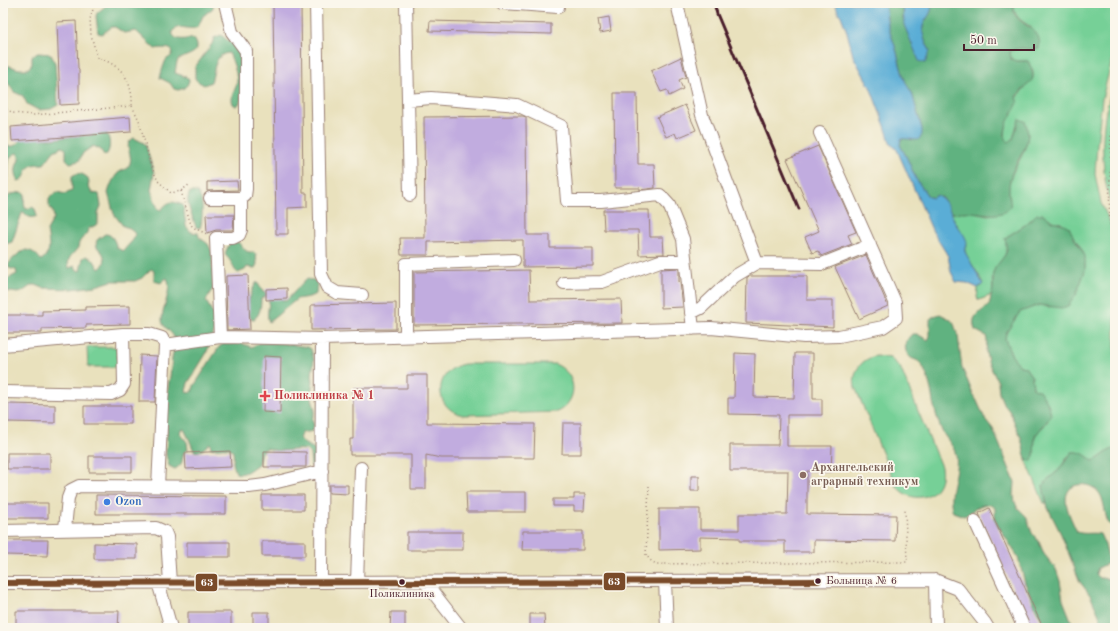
<svg xmlns="http://www.w3.org/2000/svg" width="1118" height="631" viewBox="0 0 1118 631" font-family="'Old Standard TT',serif">
	<rect width="100%" height="100%" fill="#fbf7ec"/>
	<filter id="ink" filterUnits="userSpaceOnUse"><feTurbulence type="fractalNoise" baseFrequency=".025" numOctaves="2"/><feDisplacementMap in="SourceGraphic" scale="8" xChannelSelector="R" yChannelSelector="G"/><feConvolveMatrix kernelMatrix="1 2 1 2 8 2 1 2 1" color-interpolation-filters="sRGB"/></filter>
	<filter id="wash" filterUnits="userSpaceOnUse"><feTurbulence type="fractalNoise" baseFrequency=".012" numOctaves="4" result="noise"/><feDisplacementMap in="SourceGraphic" scale="16" xChannelSelector="R" yChannelSelector="G"/><feGaussianBlur stdDeviation="0.9" result="paint"/><feColorMatrix in="noise" values="0 0 0 0 0 0 0 0 0 0 0 0 0 0 0 0 0 1.4 0 .05"/><feComposite in="paint" operator="in"/></filter>
	<g filter="url(#wash)">
		<rect width="100%" height="100%" fill="#e9e1bd"/>
		<!-- green -->
		<path fill="#76d097" stroke="#607861" d="M1014,3H1115V48L1102,99L1097,145L1095,174L1101,203L1110,222L1115,238V448C1106,451 1102,458 1093,461L1088,457L1068,456L1059,470L1046,481L1043,486L1046,503H1044L1026,460L1032,461C1035,453 1034,445 1035,437C1036,433 1040,430 1043,427C1058,410 1046,401 1033,389L1032,377L1025,367L1020,366L1012,356L1005,339L1006,333L1016,317L1020,312L1033,307L1039,305L1050,307L1076,295C1078,287 1082,280 1084,271C1089,253 1074,238 1064,224L1052,221L1043,214L1033,218L1025,225L1005,238C1006,242 1007,247 1006,251C1005,259 996,264 993,273C991,280 994,288 992,295L979,300L977,298L978,288L983,284C979,272 969,263 965,251L967,246L951,213L969,211L988,215L994,214L1010,199C1004,177 1020,165 1026,145C1027,141 1028,137 1028,133L1017,124L1013,139L1009,143L1005,139L1006,126L1007,120L1015,109L1016,98L1033,78V72L1028,61H1016L1011,59L1010,52C1016,48 1019,47 1026,49L1031,27C1020,20 1013,16 1014,3Z
			M1115,78V215C1102,186 1100,142 1106,111C1109,100 1112,89 1115,78Z
			M87,347H116L119,367H88Z
			M876,356L890,358L900,367L941,467C946,496 914,508 896,486L855,387C852,372 861,359 876,356Z
			M464,364H555C578,374 579,401 557,412L463,415C433,409 433,370 464,364Z"/>
		<!-- forest -->
		<path fill="#60b280" stroke="#556856" d="M109,3H213V8L203,16L198,27C188,32 180,22 172,32C175,43 186,38 194,39C205,54 184,55 178,60C176,63 176,69 175,73L186,77L189,80C188,86 184,89 178,90L174,89L170,83L160,78C160,76 165,61 166,60C167,58 170,58 171,56C178,46 159,48 155,49L136,31L124,33L115,27H112L102,34L98,33L96,16L97,13Z
			M884,3H903V19L925,62L930,51C927,44 921,34 923,26C925,18 934,13 931,3H1014C1014,7 1013,12 1016,16C1025,28 1043,29 1039,49C1027,50 1019,45 1010,52L1011,59L1016,61H1028C1040,85 1027,81 1016,97L1018,103C1011,116 1004,124 1005,139L1009,142L1013,139L1019,119L1025,121C1035,145 1015,158 1010,180C1008,189 1009,197 1011,206C1001,219 985,213 971,212C965,211 957,213 951,213L942,197L932,198L927,195L916,179L906,156L900,145L901,139L907,138L912,140L922,129L912,93C902,80 900,61 895,46C893,39 889,32 888,25C886,17 887,10 884,3Z
			M221,35L230,42L240,47L241,100L239,104L236,106L233,104C229,95 238,88 237,79C236,70 233,62 229,53C213,54 215,72 211,82L204,85L197,81L195,78V67L212,44L214,38Z
			M38,53L51,54L55,63L58,105L51,109L38,110L27,104L23,96L14,92L8,83H3V64L19,69H28L32,64V56Z
			M106,132C110,138 111,148 107,154L104,155L100,149L93,146L83,153L79,161L70,163L66,159V149L62,147L54,151L44,164C40,164 36,164 33,165C23,168 29,179 18,181C17,177 15,172 16,168C17,161 22,159 17,153C5,156 10,169 8,178L3,183V145C15,148 14,146 23,138L53,139Z
			M134,138L144,143L146,146L154,173L151,190L158,209L161,210C169,200 172,201 183,205L186,226L191,232L198,233L199,237L208,244L212,252L213,288L206,301L215,317L214,332L206,354L188,383L186,391L187,393L192,392L194,386L219,347L223,344H232L236,343H241L251,347L260,343H281L308,347L311,349L314,360L312,375L313,381L311,393L315,411L312,419L314,425L313,431L302,433L299,438L305,444L317,450V466H311L310,454L307,450C294,448 279,454 267,448L261,452L258,464C251,469 244,476 236,473C235,470 234,467 233,463C233,458 236,449 227,448C221,447 216,450 211,448L210,443C205,447 201,453 194,451L189,439L184,429L181,430L180,433L187,442L188,450L185,451C180,458 186,463 175,469L169,466L166,455L167,431L165,417L169,381L170,377C171,371 171,365 172,359C173,351 176,345 174,337C171,331 162,327 162,320C162,308 173,288 167,278L164,280L161,283L154,281V271L151,269L142,278L135,281H112L96,286L72,289L43,288L36,285H32L22,292L18,293L3,291V281L17,274L16,270L9,268L8,265C11,259 20,252 26,250C34,251 37,255 41,260C53,253 48,241 47,230L54,218L53,212L49,206V199L51,196L57,192L65,194L72,191V176C78,172 82,173 88,178L89,182L88,186L92,193L99,194L101,206L98,213V222L96,225L88,229C87,236 82,237 79,243C78,246 79,246 77,249C72,255 66,259 69,268L75,266L77,270L80,271L83,258L86,256L93,259L99,269C106,265 106,257 101,251C100,249 98,249 97,247C96,244 96,242 97,240L105,234C113,234 115,242 117,248L123,251L133,240L135,234L130,228L123,226L114,214L108,193C110,186 113,178 118,173C123,169 128,170 130,163C133,154 122,144 134,138Z
			M22,192L25,194L24,202L25,208L27,209L32,207L35,209L37,216C31,219 27,217 24,212L22,213L12,242L3,245L4,198L12,194Z
			M190,192H197C204,197 203,220 200,228L196,227L195,224C192,214 184,202 190,192Z
			M1037,214H1043L1052,221L1064,224L1069,227L1074,238L1082,250L1085,256V271L1076,295L1068,306L1062,308L1039,305L1020,312L1006,333L1005,339L1012,356L1020,366L1025,367L1032,377L1033,389L1039,390L1047,402L1051,414L1048,420L1035,436L1034,456L1031,461L1026,460L1021,438L1010,412L1003,403L999,393L998,382L988,362L986,352L987,341L986,336L975,330C970,314 980,314 989,305L993,289V273L995,268L1005,255L1007,250L1005,238L1025,225Z
			M237,242C243,245 244,253 252,252L256,254L257,264L255,268L247,267L245,270L238,273C234,270 234,268 232,264C227,253 221,259 230,243Z
			M306,279L314,280L317,283L316,294L309,297L297,299L269,322C265,313 271,304 268,295L261,299C261,307 260,317 252,320C245,310 250,291 257,282L263,292L286,301Z
			M940,314L950,319L954,324L958,336L962,368L974,396L977,401L985,419L993,429L1012,475L1015,482L1014,496L1015,502L1017,507L1026,516L1032,533L1039,542L1044,554L1056,569L1060,581L1063,600L1074,628H1046L1036,609L1025,583L1018,557L997,524L995,519V508C983,498 974,512 964,516L953,512C946,492 959,475 956,455C954,446 946,439 942,431C938,422 935,411 933,402C932,398 932,394 931,390C929,382 926,371 921,364C918,360 915,360 911,358C902,351 905,340 912,334H917L928,340L930,336V319L934,316Z
			M1115,448V528C1100,524 1110,495 1092,487C1086,484 1079,484 1074,486C1057,495 1072,520 1077,532C1085,535 1092,532 1100,534L1105,545L1109,563L1098,568L1096,574L1100,578L1111,579L1115,581V618L1112,620L1115,628H1103L1099,615L1090,595L1080,582L1061,534L1048,508L1044,492L1043,486L1046,481L1059,470L1072,452C1081,451 1086,455 1093,461C1102,458 1106,451 1115,448Z"/>
		<!-- water -->
		<path fill="#5aadd6" stroke="#526680" d="M835,3H884C887,10 886,17 888,25C889,32 893,39 895,46C900,61 902,80 912,93L922,129V135L918,140C912,140 907,138 901,139L900,145L906,156L916,179L927,195L932,198L937,195C948,200 950,213 956,224C958,229 964,233 966,239C968,244 966,247 965,252L983,284L978,288L967,283L956,282L951,272L948,256L933,232L897,150L890,142L885,126L870,87L853,56L847,32L841,16L838,12Z
			M903,3H931C934,13 925,18 923,26C921,34 927,44 930,51L925,63L919,61L904,25Z"/>
		<g id="blocks">
			<!-- building -->
			<path fill="#c1acdf" d="M273,3H301L303,193H307V207L288,208V234H276Z
				M609,17L611,31L600,33L598,19Z
				M76,21L78,68L79,69V104L60,105L57,22Z
				M430,21L551,24V34L429,31Z
				M681,57L686,77L679,80L683,89L669,96L667,90L661,92L651,71Z
				M614,93H637L638,164H654L655,188L640,190V188H615Z
				M685,105L696,130L677,138L675,133L666,137L657,117Z
				M523,116L526,117L527,235H550V248H593V266L523,267V240L428,242V255H401L400,238H425L424,117Z
				M130,117L131,132L12,141L11,127Z
				M818,146L856,232L848,235L852,244L821,256L818,251L812,253L805,237L819,231L787,159Z
				M237,181L238,190L207,191V182Z
				M603,210H649L650,237H663L664,254L639,255L638,230H604Z
				M206,215H234L233,230H216L207,233Z
				M866,255L888,306L859,319L835,267Z
				M679,268V282H680L683,307L661,308V269Z
				M529,270L530,300L621,299L622,323L414,325V272Z
				M248,275L250,329L227,330L226,276Z
				M750,276H807V300H833V327L746,323L747,277Z
				M287,288V299L266,300V289Z
				M396,303V329L311,330V305Z
				M130,306V324L86,325V328L42,329V333H3V315H42V311L85,310V307Z
				M735,353L755,354L754,397L794,398L795,353H813V399H822V415H787V446H832L831,472L807,471V514L896,515L895,541L814,540V552H785V541H739V538L700,537V549L659,550V509H700V530H739V514H787L788,471H730V445H778L779,415L728,414V398H734Z
				M140,355L157,356L155,402H139Z
				M264,356L281,357L280,413L263,412Z
				M407,375H427V423L535,424L534,458H441L426,455V489H411V455H350V439H353V388H407Z
				M8,404L55,405V423L8,422Z
				M84,406H131V424H84Z
				M563,423H581V454H562Z
				M230,451L231,467L186,469L185,453Z
				M264,451L306,452V467H264Z
				M7,453H50V469H7Z
				M89,456H132V472H89Z
				M691,476H699V491H691Z
				M329,485H348V494L329,493Z
				M466,492H526V512H467Z
				M574,494H585L584,511H574V506H553V499H574Z
				M96,495L226,496V514H96Z
				M262,495H304V510H262Z
				M6,503H48V518H6Z
				M989,508L1043,628H1031L980,516L979,513Z
				M523,531H583V550H522Z
				M407,532H463V550H407Z
				M5,540H48L47,556L5,555Z
				M262,541H305V556H262Z
				M187,542H230V557H187Z
				M94,543L137,544V559H94Z
				M16,611H119L118,627H16Z
				M188,612H231V627H188Z
				M253,612H269V628H253Z
				M391,612H405V628H390Z
				M530,614H544L545,628H530Z"/>
		</g>
	</g>
	<g filter="url(#ink)">
		<use href="#blocks" fill-opacity="0" stroke="#9a8074" stroke-width="1"/>
		<g fill="none" stroke-linecap="round" stroke-linejoin="round">
			<defs>
				<path id="minor" d="M316,3L321,274L327,287L337,293L362,295
					M406,3L410,195
					M502,3L558,7
					M677,3L702,115L757,263
					M408,100L431,98L517,105L561,126L567,201H601L660,195L669,205L683,239L693,329
					M210,198H241L245,196L246,189V51L232,32L225,3
					M564,283L602,282L660,261H685
					M691,313L701,308L735,276L757,263L822,264L870,245
					M220,337L216,238H233L239,235L241,230V198
					M406,337V264L514,260
					M3,345L123,334H149L162,338L165,345L158,486
					M165,345L220,337L322,339L711,328L804,337L839,336L883,327L896,318L895,302L820,133
					M3,392L111,394L120,390L124,384L123,334
					M975,521L1024,628
					M65,529L68,498L71,490L79,486L249,487L265,485L322,471
					M3,531L156,528L165,532L167,537L170,583
					M935,580L936,628
					M665,581L667,628
					M158,582L171,628
					M321,582L322,339
					M357,582L361,468
					M425,582L461,628
					M3,583L935,580L958,589L985,623L988,628"/>
			</defs>
			<!-- minor casing -->
			<use href="#minor" stroke="#9a8074" stroke-width="14"/>
			<!-- path -->
			<path stroke="#9a8074" stroke-width="1.5" stroke-dasharray="1 3" stroke-linecap="butt" d="M1115,84C1110,113 1111,143 1110,172C1110,192 1107,228 1115,245
				M132,106L139,120L151,166L158,181L171,193L181,191L190,184
				M3,107L13,113L33,115L132,106C133,92 128,74 115,66C110,62 103,60 97,57L91,35L90,19L95,3
				M181,191L191,225L196,229L207,234
				M649,486L646,555L650,560L656,564L907,562L905,510"/>
			<!-- minor -->
			<use href="#minor" stroke="#fff" stroke-width="12"/>
			<!-- rail -->
			<path stroke="#4a1f2b" stroke-width="3" d="M714,3L717,14L799,209"/>
			<defs>
				<path id="bus-1" d="M3,583L818,581"/>
			</defs>
			<!-- bus-1 casing -->
			<use href="#bus-1" stroke="#fbf7ec" stroke-width="9"/>
			<!-- bus-1 -->
			<use href="#bus-1" stroke="#7a4b2a" stroke-width="6"/>
		</g>
	</g>
	<!-- markers -->
	<path fill="#e0444e" stroke="#fbf7ec" stroke-width="1.5" d="M263 390h4v4h4v4h-4v4h-4v-4h-4v-4h4z"/>
	<circle fill="#8d6e63" stroke="#fbf7ec" stroke-width="1.5" cx="803" cy="475" r="4"/>
	<circle fill="#3f7fe0" stroke="#fbf7ec" stroke-width="1.5" cx="107" cy="502" r="4"/>
	<g fill="#4a1f2b" stroke="#fbf7ec" stroke-width="1.5">
		<circle cx="818" cy="581" r="3.5"/>
		<circle cx="402" cy="582" r="3.5"/>
	</g>
	<g text-anchor="middle" dominant-baseline="central" stroke-width="3.5" stroke-linejoin="round" paint-order="stroke">
		<!-- bus labels -->
		<g font-size="11" fill="#4a1f2b" stroke="#fbf7ec" text-anchor="start">
			<text x="826" y="581">Больница № 6</text>
			<text x="402" y="594" text-anchor="middle">Поликлиника</text>
		</g>
		<!-- health labels -->
		<g font-size="12" font-weight="bold" fill="#be3a42" stroke="#fbf7ec" text-anchor="start">
			<text x="274" y="396">Поликлиника № 1</text>
		</g>
		<!-- education labels -->
		<g font-size="12" font-weight="bold" fill="#785e54" stroke="#fbf7ec" text-anchor="start">
			<text x="811" y="468">Архангельский<tspan x="811" dy="14">аграрный техникум</tspan></text>
		</g>
		<!-- shop labels -->
		<g font-size="12" font-weight="bold" fill="#366cbe" stroke="#fbf7ec" text-anchor="start">
			<text x="115" y="502">Ozon</text>
		</g>
	</g>
	<g stroke="#fbf7ec" stroke-width="1.5">
		<rect x="603" y="572" width="23" height="19" rx="4" fill="#7a4b2a"/>
		<rect x="195" y="573" width="23" height="19" rx="4" fill="#7a4b2a"/>
	</g>
	<g font-size="11" text-anchor="middle" font-weight="bold" fill="#fff">
		<text x="614" y="585">63</text>
		<text x="207" y="586">63</text>
	</g>
	<!-- margin -->
	<rect width="1118" height="631" fill="none" stroke="#fbf7ec" stroke-width="16"/>
	<!-- scale -->
	<path d="M964 44v6h70v-6" fill="none" stroke="#4a1f2b" stroke-width="2"/>
	<text x="970" y="44" font-size="12" fill="#4a1f2b" stroke="#fbf7ec" stroke-width="3" paint-order="stroke">50 m</text>
</svg>
